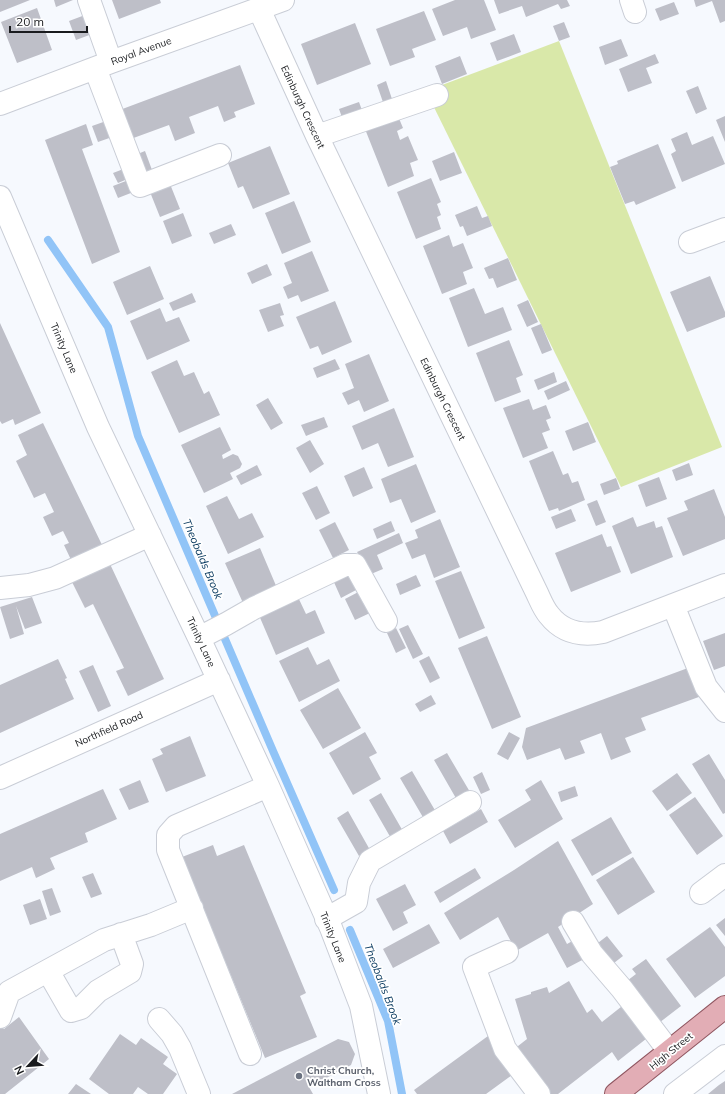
<svg xmlns="http://www.w3.org/2000/svg" width="725" height="1094" viewBox="0 0 725 1094" font-family="Mulish,sans-serif">
	<rect width="100%" height="100%" fill="#f6f9fe"/>
	<!-- green -->
	<path fill="#d9e8a9" d="M559,41L722,447L621,487L426,91Z"/>
	<g fill="none" stroke-linecap="round" stroke-linejoin="round">
		<!-- stream -->
		<path stroke="#91c4f7" stroke-width="8" d="M48,240L108,327L138,436L273,751L334,890
			M350,930L388,1021L402,1094"/>
	</g>
	<!-- building -->
	<path fill="#bebfc8" d="M0,0H30L0,12Z
		M54,0H73L56,7Z
		M112,0H160L161,3L119,19Z
		M455,0H484L496,30L471,39L467,27L443,36L432,9Z
		M494,0H567L570,6L561,9L558,4L526,17L522,6L499,14Z
		M694,0H725V21L720,23L712,1L696,7Z
		M674,2L679,14L660,21L655,9Z
		M37,8L52,50L17,63L1,22Z
		M424,11L436,40L412,49L415,57L390,66L376,29Z
		M85,15L92,34L76,40L69,21Z
		M564,22L570,37L559,41L553,26Z
		M355,23L371,64L317,85L301,44Z
		M514,34L521,52L497,61L490,43Z
		M621,39L628,56L605,65L599,47Z
		M655,54L659,63L646,68L652,83L628,92L619,69Z
		M460,56L467,74L442,84L435,66Z
		M240,65L255,104L234,112L236,117L224,122L218,106L189,117L195,133L175,141L169,125L128,140L117,111Z
		M386,81L393,102L384,105L377,85Z
		M698,86L707,109L696,114L686,91Z
		M359,102L363,113L343,120L339,109Z
		M398,116L403,128L397,131L400,140L408,136L418,160L410,163L414,176L388,187L365,129Z
		M725,116V142L716,120Z
		M109,120L115,136L98,142L92,126Z
		M86,124L93,145L82,149L120,252L92,264L45,140Z
		M687,132L692,145L713,136L725,164L682,182L671,154L676,151L671,139Z
		M658,144L676,188L636,205L634,201L625,204L610,167L618,164L617,161Z
		M270,146L290,194L253,209L243,186L238,188L228,163Z
		M145,151L152,170L142,174L135,155Z
		M454,152L462,173L440,181L432,161Z
		M126,168L130,178L118,183L113,173Z
		M431,178L441,202L437,204L441,215L437,217L441,229L416,239L397,192Z
		M131,179L136,191L118,198L113,186Z
		M170,184L180,209L160,217L150,192Z
		M294,201L311,242L282,254L265,213Z
		M477,206L482,218L488,216L492,226L467,236L463,226L460,227L455,215Z
		M183,213L192,236L172,244L163,221Z
		M231,224L236,235L214,244L209,233Z
		M449,235L453,247L463,243L473,268L463,272L467,284L442,294L423,246Z
		M312,251L329,291L301,302L298,295L288,299L283,287L292,283L284,263Z
		M508,258L517,280L497,288L493,278L489,279L484,268Z
		M267,264L272,275L252,284L247,273Z
		M150,266L164,299L127,315L113,282Z
		M710,276L725,312V317L687,332L670,292Z
		M474,288L485,314L503,307L512,330L468,347L449,298Z
		M192,293L196,302L173,311L169,303Z
		M528,300L538,322L527,327L517,305Z
		M335,301L352,342L322,355L318,346L310,349L296,317Z
		M280,303L284,315L280,316L284,326L268,332L259,310Z
		M160,308L166,322L179,317L190,341L147,360L130,321Z
		M0,323L41,413L15,425L13,419L2,424L0,421Z
		M541,324L552,350L542,354L531,328Z
		M509,340L523,375L516,378L521,392L495,402L476,353Z
		M369,354L389,401L364,412L359,400L348,405L342,393L354,388L345,364Z
		M335,359L340,369L317,378L313,368Z
		M177,360L184,376L194,372L204,394L209,391L220,415L179,433L151,372Z
		M554,372L557,382L538,390L534,380Z
		M566,381L570,390L548,400L544,391Z
		M268,398L283,423L271,430L256,405Z
		M529,399L533,410L546,405L551,418L546,420L550,430L542,433L548,448L523,458L503,408Z
		M394,408L414,457L388,467L378,443L362,450L352,426Z
		M324,417L328,427L306,436L301,425Z
		M588,422L596,442L573,451L565,431Z
		M43,423L104,549L73,564L64,545L69,543L63,531L52,536L43,517L54,512L45,493L34,498L16,461L27,455L18,435Z
		M220,427L231,450L222,455L223,459L233,454L238,456L242,464L240,468L230,473L233,479L204,493L181,445Z
		M310,440L324,464L310,473L296,448Z
		M553,451L563,475L568,473L572,483L578,481L585,500L559,511L558,508L549,511L529,461Z
		M689,463L693,475L676,481L672,470Z
		M416,464L436,512L411,523L401,499L390,503L381,479Z
		M257,465L262,475L241,485L236,476Z
		M364,467L373,488L353,497L344,476Z
		M659,477L667,499L646,507L638,485Z
		M616,478L620,489L604,495L600,484Z
		M317,486L330,513L316,520L302,493Z
		M714,489L725,517V539L683,556L667,518L688,510L684,501Z
		M227,496L239,519L252,513L264,537L228,554L206,506Z
		M597,500L606,522L596,526L587,504Z
		M571,509L576,521L556,529L551,517Z
		M633,517L637,527L654,521L656,528L662,526L673,557L631,574L612,526Z
		M440,519L460,567L434,578L425,554L412,559L405,543L418,538L415,530Z
		M391,521L395,531L377,539L373,529Z
		M335,522L349,550L333,558L319,530Z
		M399,533L403,543L377,555L383,569L371,574L357,552Z
		M602,534L607,547L611,546L621,572L571,592L555,553Z
		M260,548L277,588L243,603L225,563Z
		M110,564L164,679L128,696L116,671L124,668L93,604L85,608L72,582Z
		M350,571L358,589L341,598L333,580Z
		M461,571L485,628L459,639L435,581Z
		M416,575L421,586L400,595L396,584Z
		M364,589L370,613L355,620L345,599Z
		M297,595L306,614L315,610L325,633L276,655L258,613Z
		M32,597L42,623L25,629L16,606L24,634L10,639L0,607Z
		M408,625L423,654L413,659L399,629Z
		M396,628L406,648L396,653L387,633Z
		M725,633V666L714,670L703,641Z
		M487,636L521,717L492,729L458,648Z
		M308,647L317,665L329,659L340,681L299,702L279,661Z
		M429,656L440,678L430,683L419,661Z
		M58,659L67,678L65,679L74,699L0,733V685Z
		M93,665L111,706L98,712L79,671Z
		M696,665L707,694L641,718L646,730L625,738L631,752L611,760L601,733L580,741L585,753L565,760L560,748L527,760L522,747L526,728Z
		M338,688L361,728L323,749L300,710Z
		M431,695L436,704L420,712L415,704Z
		M365,732L377,753L369,757L381,779L353,795L329,753Z
		M509,732L520,738L508,760L497,754Z
		M190,736L206,776L166,792L152,759L163,754L160,749Z
		M447,753L470,792L457,800L434,760Z
		M709,754L725,780V813L723,814L692,764Z
		M412,771L436,812L424,819L400,778Z
		M482,772L490,790L481,794L473,777Z
		M677,773L692,793L667,811L652,791Z
		M140,780L149,802L129,810L119,789Z
		M541,780L563,819L515,848L498,820L531,800L525,790Z
		M575,786L578,796L561,802L558,792Z
		M103,789L117,819L85,833L88,842L50,858L55,869L36,878L32,867L0,881V834Z
		M381,793L404,833L392,840L369,800Z
		M695,797L723,836L697,855L669,815Z
		M481,809L488,822L450,844L443,831Z
		M348,811L370,850L359,856L337,818Z
		M611,817L632,853L592,876L571,840Z
		M558,841L593,904L558,927L567,944L578,938L588,957L567,968L548,933L516,951L498,917L460,940L444,913L514,870Z
		M213,845L217,856L244,845L306,993L300,996L317,1037L265,1058L182,857Z
		M633,857L655,892L618,915L596,880Z
		M475,868L481,878L440,903L434,892Z
		M93,873L102,894L91,898L82,877Z
		M405,884L416,905L403,912L408,923L393,931L376,899Z
		M52,888L61,912L50,916L42,891Z
		M40,899L47,919L30,925L23,905Z
		M725,918V936L716,925Z
		M429,924L440,943L393,968L383,949Z
		M710,927L725,947V976L695,998L666,959Z
		M607,936L623,956L610,966L594,946Z
		M646,959L681,1006L655,1026L623,984L636,974L632,969Z
		M569,981L587,1013L592,1009L602,1022L626,1003L651,1035L618,1061L612,1052L558,1094H547L513,1050L527,1039L515,999L531,994V992L547,987L549,993Z
		M19,1017L49,1059L5,1094H0V1025L4,1029Z
		M120,1034L136,1045L141,1038L168,1057L163,1064L177,1074L163,1094H148L138,1087L133,1094H109L89,1079Z
		M488,1036L515,1073L486,1094H417L414,1090Z
		M338,1039L349,1042L355,1054L351,1065L309,1087L313,1094H232Z
		M725,1081V1094H708L719,1085Z
		M76,1084L91,1094H68Z"/>
	<g fill="none" stroke-linecap="round" stroke-linejoin="round">
		<defs>
			<path id="minor" d="M89,0L111,62
				M631,0L635,12
				M259,9L317,136L536,591C540,599 543,608 549,615C563,633 583,636 603,632L725,585
				M95,68L140,186L220,155
				M0,104L111,62L283,0
				M317,136L437,95
				M0,197L98,427L199,638L268,786L331,928L361,1006L379,1094
				M690,242L725,229
				M0,588L29,585L55,578L150,535
				M673,605L706,687L725,711
				M199,638L226,624L254,608L345,565H355L386,621
				M0,778L219,680
				M701,893L725,875
				M326,919L356,902L359,883L370,861L470,802
				M573,922L592,954L622,989L669,1051
				M507,952L474,967L505,1049L539,1094
				M48,971L71,1011L81,1008L98,991L130,972L132,964L121,934
				M0,1017L9,992L104,940L151,925L192,908
				M159,1019L172,1034L180,1048L199,1094
				M250,1054L168,850V835L176,826L268,786
				M675,1094L725,1056"/>
			<path id="major" d="M616,1094L725,1007"/>
		</defs>
		<!-- minor casing -->
		<use href="#minor" stroke="#c9cdd6" stroke-width="24"/>
		<!-- major casing -->
		<use href="#major" stroke="#8f5660" stroke-width="24"/>
		<!-- minor -->
		<use href="#minor" stroke="#fff" stroke-width="22"/>
		<!-- major -->
		<use href="#major" stroke="#e2adb5" stroke-width="22"/>
	</g>
	<!-- markers -->
	<circle fill="#6b7280" stroke="#fff" stroke-width="1.5" cx="299" cy="1076" r="4"/>
	<g text-anchor="middle" dominant-baseline="central" stroke-width="3.5" stroke-linejoin="round" paint-order="stroke">
		<!-- street labels -->
		<g font-size="10" fill="#191b1e" stroke="#fff">
			<text transform="translate(141 51) rotate(-20)">Royal Avenue</text>
			<text transform="translate(303 107) rotate(65)">Edinburgh Crescent</text>
			<text transform="translate(64 348) rotate(67)">Trinity Lane</text>
			<text transform="translate(443 399) rotate(64)">Edinburgh Crescent</text>
			<text transform="translate(201 642) rotate(65)">Trinity Lane</text>
			<text transform="translate(109 729) rotate(-24)">Northfield Road</text>
			<text transform="translate(333 937) rotate(68)">Trinity Lane</text>
			<text transform="translate(671 1051) rotate(-39)">High Street</text>
		</g>
		<!-- worship labels -->
		<g font-size="10" font-weight="bold" fill="#5b616d" stroke="#fff" text-anchor="start">
			<text x="307" y="1070">Christ Church,<tspan x="307" dy="12">Waltham Cross</tspan></text>
		</g>
		<!-- water labels -->
		<g font-size="11" font-style="italic" fill="#00335a" stroke="#fff">
			<text transform="translate(203 559) rotate(67)">Theobalds Brook</text>
			<text transform="translate(383 984) rotate(69)">Theobalds Brook</text>
		</g>
	</g>
	<!-- north arrow -->
	<g transform="translate(28 1066) rotate(244)" stroke="#ffffff" stroke-width="3" paint-order="stroke">
	<path d="M0-3L7 15L0 10L-7 15Z" fill="#191b1e"/>
	<text y="-6" font-size="11" font-weight="bold" text-anchor="middle" fill="#191b1e">N</text>
	</g>
	<!-- scale -->
	<path d="M10 26v6h77v-6" fill="none" stroke="#191b1e" stroke-width="2"/>
	<text x="16" y="26" font-size="12" fill="#191b1e" stroke="#ffffff" stroke-width="3" paint-order="stroke">20 m</text>
</svg>
